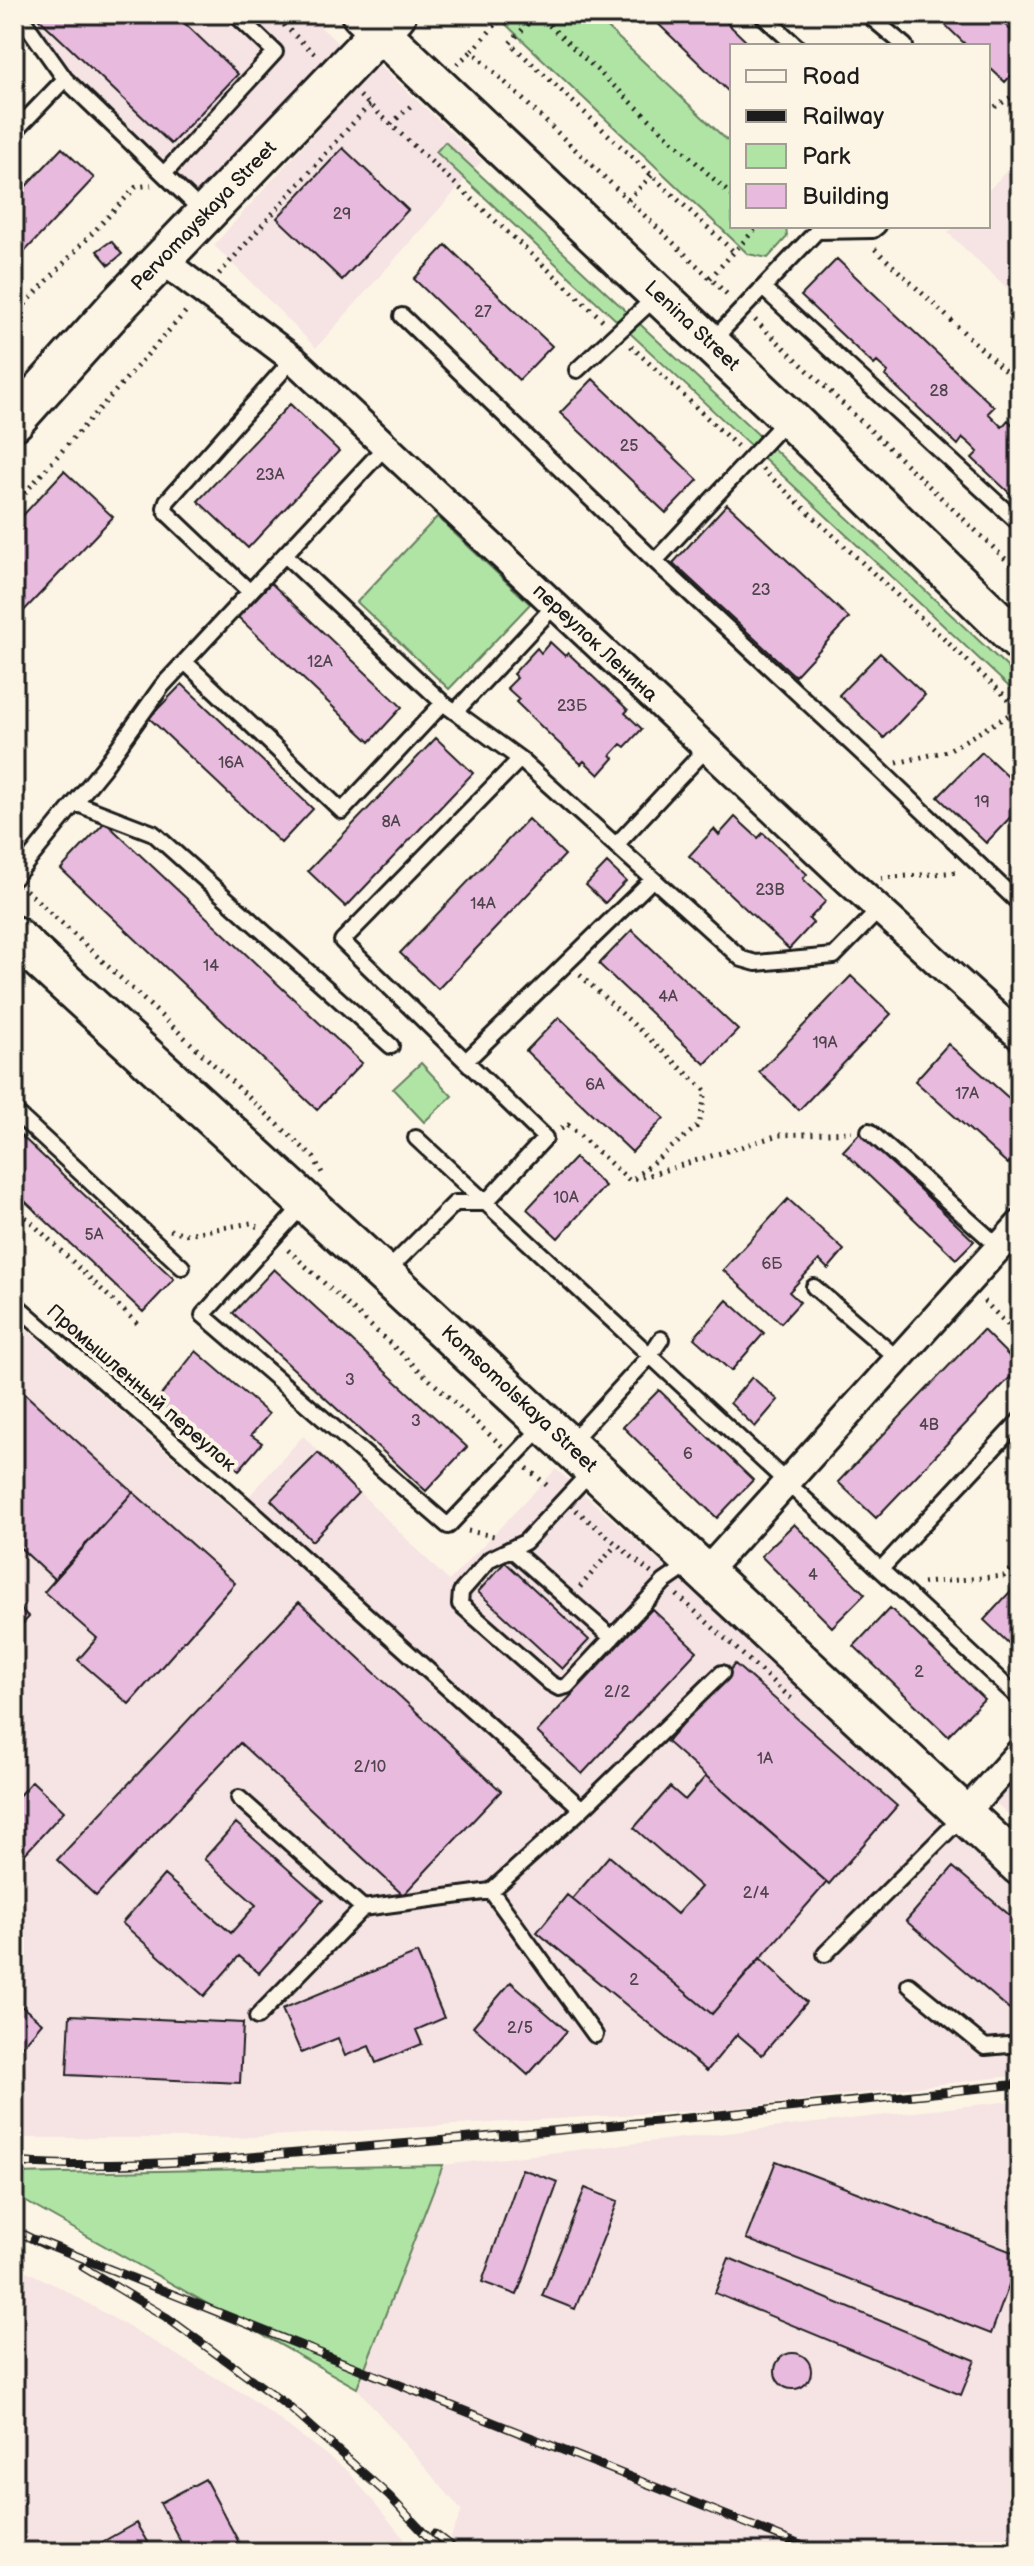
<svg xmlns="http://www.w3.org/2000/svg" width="1034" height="2566" viewBox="0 0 1034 2566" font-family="'Balsamiq Sans',sans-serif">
	<rect width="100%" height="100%" fill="#fcf5e5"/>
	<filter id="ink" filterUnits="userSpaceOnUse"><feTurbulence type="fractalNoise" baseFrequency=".0125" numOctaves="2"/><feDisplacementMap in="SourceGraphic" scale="16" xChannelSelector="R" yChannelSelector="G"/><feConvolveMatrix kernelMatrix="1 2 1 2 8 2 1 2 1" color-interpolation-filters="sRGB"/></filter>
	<g filter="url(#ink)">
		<!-- built -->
		<path fill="#f6e3e3" d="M14,14H307L345,50L198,196Z
			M377,63L482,161L316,348L214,245Z
			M1020,156V300L948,233L955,226H988V191Z
			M14,1318L235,1512L303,1436L449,1581L556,1469L1020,1884V2075L724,2109L236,2138H14Z
			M1020,1758V1825L986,1794Z
			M1020,2100V2552H447L450,2539L462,2511L357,2388L443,2165Z
			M14,2265L61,2288L246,2395L349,2472L415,2552H19L14,2545Z"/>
		<!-- green -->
		<path fill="#b0e4a5" stroke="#668060" stroke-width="2" d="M495,14H593L732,145V226H786L787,237L768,258L748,254Z
			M445,142L1020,679V697L436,152Z
			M437,517L530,604L449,689L357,602Z
			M421,1063L452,1096L424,1122L393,1089Z
			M443,2165L357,2388L14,2195V2174Z"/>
		<!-- building -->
		<path fill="#e7bade" stroke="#1c1c1c" stroke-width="2" d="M34,14H175L238,74L171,144Z
			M648,14H718L751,46H732V95Z
			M934,14H994L1020,39V66L1005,82L988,66V46H967Z
			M62,148L94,178L14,263V199Z
			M343,148L408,210L342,280L277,218Z
			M111,241L122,254L109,265L97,251Z
			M446,245L552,346L519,380L414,279Z
			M837,259L994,407L988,413L1002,427L1008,420L1020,432V503L972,458L978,452L971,445L963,438L958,445L885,376L888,372L877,362L874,365L801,296Z
			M593,379L698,480L666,513L560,413Z
			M290,404L339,451L248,548L198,501Z
			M64,471L113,517L18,617L14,613V525Z
			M727,504L849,618L795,676L673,563Z
			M271,583L402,707L370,742L238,617Z
			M550,642L565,656L568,653L628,710L625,713L642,729L625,747L621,744L611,755L614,758L599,775L584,761L581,764L548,733L516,702L519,699L507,688L517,678L513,674L537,648L541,653Z
			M880,653L925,695L884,738L839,695Z
			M182,684L313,809L281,843L149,718Z
			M436,738L473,773L346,907L308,871Z
			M982,752L1020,788V807L986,843L938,797Z
			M735,817L758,838L763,833L807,874L803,879L826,901L809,919L813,923L789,949L689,856L714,829L719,835Z
			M528,819L565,855L438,989L400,953Z
			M105,822L362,1063L317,1110L61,869Z
			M607,863L626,881L605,903L586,885Z
			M632,930L738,1030L705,1064L599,964Z
			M851,976L891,1014L799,1110L759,1072Z
			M559,1017L664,1118L632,1152L526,1051Z
			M948,1044L1020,1108V1151L1008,1164L915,1081Z
			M14,1129L174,1279L143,1312L14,1191Z
			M860,1133L974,1241L956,1259L843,1151Z
			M575,1158L605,1186L558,1238L527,1209Z
			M788,1199L844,1250L828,1269L819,1260L789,1292L800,1302L781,1323L723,1270Z
			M274,1269L467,1447L426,1491L233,1313Z
			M727,1300L764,1333L731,1371L694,1338Z
			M983,1330L1020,1367L876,1518L838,1482Z
			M196,1351L269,1414L251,1435L262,1443L239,1470L157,1400Z
			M752,1377L778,1400L755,1427L730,1403Z
			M14,1384L133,1492L54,1579L14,1542Z
			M659,1390L753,1480L717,1518L623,1427Z
			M318,1453L358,1493L312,1541L271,1500Z
			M133,1492L235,1583L129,1704L78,1660L97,1638L44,1592Z
			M794,1524L865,1594L832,1627L761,1556Z
			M505,1562L589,1640L562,1669L478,1592Z
			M1020,1581V1654L984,1620Z
			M299,1602L501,1791L403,1895L240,1743L96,1896L57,1860Z
			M14,1603L29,1617L14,1633Z
			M890,1608L984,1699L948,1736L854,1646Z
			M652,1609L697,1651L582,1774L537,1732Z
			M735,1664L897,1806L829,1884L667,1742Z
			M706,1776L827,1882L712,2014L572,1899L609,1856L677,1914L701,1887L634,1828L670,1787L685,1800Z
			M32,1781L64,1811L14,1866V1801Z
			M236,1823L323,1900L259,1973L239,1956L204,1996L122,1923L164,1875L231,1933L256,1905L204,1859Z
			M953,1867L1020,1924V2018L906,1921Z
			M567,1895L712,2014L760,1958L807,2002L762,2055L737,2034L707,2071L537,1932Z
			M417,1953L444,2018L416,2030L422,2044L376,2063L369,2046L345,2056L338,2038L301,2053L282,2009Z
			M511,1982L567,2031L528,2075L473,2026Z
			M14,2000L42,2023L14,2056Z
			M70,2015L243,2023L240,2083L67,2075Z
			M776,2161L1020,2255L991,2334L746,2239Z
			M522,2169L558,2182L517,2295L482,2282Z
			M585,2188L618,2201L575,2309L542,2296Z
			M729,2258L975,2360L961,2395L715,2293Z
			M775 2371a18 18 0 1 1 36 0a18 18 0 1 1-36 0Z
			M205,2479L244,2552H186L160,2503Z
			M136,2523L153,2552H91L90,2549Z"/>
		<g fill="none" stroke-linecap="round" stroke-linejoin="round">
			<defs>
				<path id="lane" d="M19,14L65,79L205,214
					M761,14L796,46
					M867,14L905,46
					M14,132L65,79
					M164,174L275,52L235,14
					M763,288L1020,524
					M402,316L655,561L877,767L1020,904
					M710,343L817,231L873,230L878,226
					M577,370L658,295
					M285,555L443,703L520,759L742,959L756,963L834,956L879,910
					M655,561L788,418
					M250,592L168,514L165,508L167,501L293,359
					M185,662L342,811L443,703
					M455,712L555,605
					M75,803L153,833L391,1046
					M616,845L707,748
					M14,878L104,767L162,686L386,446
					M466,1061L653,879
					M14,1111L182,1267
					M869,1131L999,1247
					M416,1138L1020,1699
					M304,1204L203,1315L448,1526L545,1424
					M385,1273L455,1203H485L545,1138L342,941L520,759
					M814,1287L898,1359
					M14,1303L242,1503L582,1809L491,1891L363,1908L257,2017
					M569,1444L649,1357L661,1339
					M593,1469L525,1542L490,1559L461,1592L460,1604L550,1683L559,1688L567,1686L664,1582L693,1562
					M511,1549L612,1638
					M881,1569L1020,1420
					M239,1798L363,1908
					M582,1809L722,1673
					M491,1891L595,2035
					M825,1954L963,1816
					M909,1985L985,2047L1020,2044"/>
				<path id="street" d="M162,260L293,359L847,880L1020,1037
					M705,1573L1020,1224
					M964,1814L1020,1752"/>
				<path id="secondary" d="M361,14L789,418L1020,642
					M14,421L119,304L396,15
					M14,936L384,1274L1020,1866"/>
			</defs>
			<!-- lane casing -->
			<use href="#lane" stroke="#1c1c1c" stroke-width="20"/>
			<!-- street casing -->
			<use href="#street" stroke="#1c1c1c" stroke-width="32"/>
			<!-- secondary casing -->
			<use href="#secondary" stroke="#1c1c1c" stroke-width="44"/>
			<!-- path -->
			<path stroke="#1c1c1c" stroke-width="5" stroke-dasharray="2 6" stroke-linecap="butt" d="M272,14L318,57
				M488,14L497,23L472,51L730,297
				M497,23L506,14
				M457,64L472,51
				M360,96L606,323
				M988,111L1020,92
				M391,124L414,103
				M732,196L537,14L510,43L734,252
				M628,200L652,175
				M875,249L1020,385
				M219,274L370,104
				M710,278L758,226
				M14,316L136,187L151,185
				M755,320L1020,573
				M631,346L737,446
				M762,469L1020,710
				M14,505L188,309
				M897,763L947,751L1019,709
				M881,878L959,872
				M26,890L314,1158L322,1173
				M580,975L706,1091L699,1125L634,1178
				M561,1129L568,1125L630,1181L779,1135L852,1132
				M14,1206L141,1327
				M170,1230L187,1234L251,1223L258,1227
				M288,1250L502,1446
				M984,1301L1020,1337
				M527,1468L550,1488
				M576,1510L651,1573
				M468,1531L494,1536
				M923,1583L1004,1576L1020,1561
				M580,1587L616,1545
				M677,1595L794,1701"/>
			<!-- lane -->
			<use href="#lane" stroke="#fcf5e5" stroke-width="14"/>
			<!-- street -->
			<use href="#street" stroke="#fcf5e5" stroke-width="26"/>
			<!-- secondary -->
			<use href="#secondary" stroke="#fcf5e5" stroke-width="38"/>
			<defs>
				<path id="rail" d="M14,2162C138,2171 264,2155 388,2145C599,2128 809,2106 1020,2084
					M14,2230L45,2245
					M37,2240L818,2552
					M83,2267L166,2317L288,2406L389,2496L442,2552
					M435,2534L458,2552"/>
			</defs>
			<!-- rail casing -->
			<use href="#rail" stroke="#1c1c1c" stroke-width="9"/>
			<!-- rail -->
			<use href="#rail" stroke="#fcf5e5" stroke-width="6" stroke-dasharray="18" stroke-linecap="butt"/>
		</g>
	</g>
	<g text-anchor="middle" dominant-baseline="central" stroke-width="8" stroke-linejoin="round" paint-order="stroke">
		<!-- number labels -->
		<g font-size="16" fill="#4f444c">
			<text x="342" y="214">29</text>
			<text x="483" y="312">27</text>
			<text x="939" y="391">28</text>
			<text x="629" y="446">25</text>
			<text x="270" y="475">23А</text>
			<text x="761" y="590">23</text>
			<text x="320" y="662">12А</text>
			<text x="572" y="706">23Б</text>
			<text x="231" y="763">16А</text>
			<text x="982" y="802">19</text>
			<text x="391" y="822">8А</text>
			<text x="770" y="890">23В</text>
			<text x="483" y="904">14А</text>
			<text x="211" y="966">14</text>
			<text x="668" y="997">4А</text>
			<text x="825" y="1043">19А</text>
			<text x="595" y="1085">6А</text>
			<text x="967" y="1094">17А</text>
			<text x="566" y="1198">10А</text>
			<text x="94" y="1235">5А</text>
			<text x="772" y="1264">6Б</text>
			<text x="350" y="1380">3</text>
			<text x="416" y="1421">3</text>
			<text x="929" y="1425">4В</text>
			<text x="688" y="1454">6</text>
			<text x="813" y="1575">4</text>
			<text x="919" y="1672">2</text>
			<text x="617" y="1692">2/2</text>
			<text x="765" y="1759">1А</text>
			<text x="370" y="1767">2/10</text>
			<text x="756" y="1893">2/4</text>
			<text x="634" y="1980">2</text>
			<text x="520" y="2028">2/5</text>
		</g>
		<!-- street labels -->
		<g font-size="20" fill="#1c1c1c" stroke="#fcf5e5">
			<text transform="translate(204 216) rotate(-46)">Pervomayskaya Street</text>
			<text transform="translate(692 326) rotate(43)">Lenina Street</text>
			<text transform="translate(595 643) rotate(43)">переулок Ленина</text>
			<text transform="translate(141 1388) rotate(41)">Промышленный переулок</text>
			<text transform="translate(519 1399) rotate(43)">Komsomolskaya Street</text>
		</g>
	</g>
	<!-- margin -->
	<rect width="1034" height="2566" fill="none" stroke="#fcf5e5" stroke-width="48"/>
	<rect x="24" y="24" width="986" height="2518" fill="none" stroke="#1c1c1c" stroke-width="3" filter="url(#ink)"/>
	<!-- legend -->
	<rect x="730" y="44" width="260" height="184" fill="#fcf5e5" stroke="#a29e95" stroke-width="2"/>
	<rect x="746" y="70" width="40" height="12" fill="#fcf5e5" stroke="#a29e95" stroke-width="2"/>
	<text x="802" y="84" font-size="24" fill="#1c1c1c">Road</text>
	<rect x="746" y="110" width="40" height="12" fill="#1c1c1c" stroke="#a29e95" stroke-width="2"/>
	<text x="802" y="124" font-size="24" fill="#1c1c1c">Railway</text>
	<rect x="746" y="144" width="40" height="24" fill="#b0e4a5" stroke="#a29e95" stroke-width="2"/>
	<text x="802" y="164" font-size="24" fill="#1c1c1c">Park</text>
	<rect x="746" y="184" width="40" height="24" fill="#e7bade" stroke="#a29e95" stroke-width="2"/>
	<text x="802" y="204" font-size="24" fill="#1c1c1c">Building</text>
</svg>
